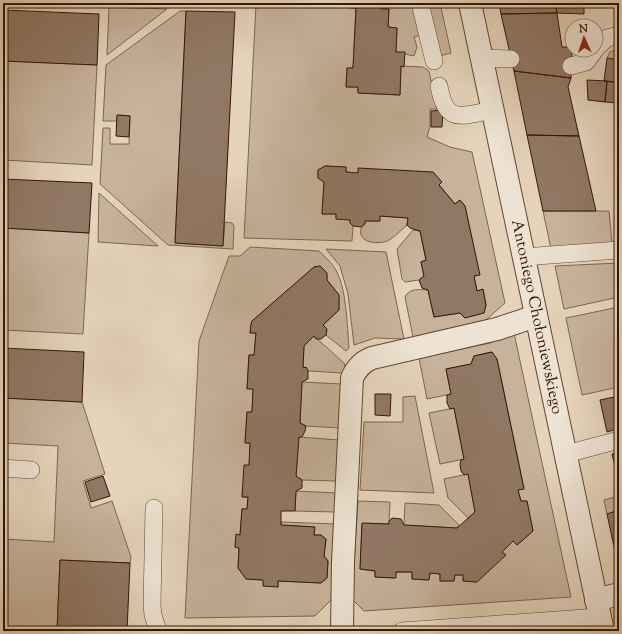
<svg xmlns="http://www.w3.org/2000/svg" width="622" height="634" viewBox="0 0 622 634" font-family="'Sorts Mill Goudy',serif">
	<rect width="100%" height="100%" fill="#e5d4bb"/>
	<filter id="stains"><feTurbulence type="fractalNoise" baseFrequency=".005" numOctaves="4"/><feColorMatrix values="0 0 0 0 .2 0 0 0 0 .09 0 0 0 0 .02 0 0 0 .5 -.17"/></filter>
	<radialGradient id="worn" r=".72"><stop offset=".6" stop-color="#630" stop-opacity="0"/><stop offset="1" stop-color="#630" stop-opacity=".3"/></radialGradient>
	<!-- green -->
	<path fill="#c7b39c" stroke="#7e6450" d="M274,3H340V7L356,8L353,68H347L346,87H358V93L400,95L401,66L423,67L429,71L437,109H430V126L427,137L450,147L472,152L505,303L486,320L413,337L405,297C410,287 420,290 428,290L434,317L460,313L465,317L484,313L486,305L483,290L477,291L474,276L479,274L465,206L460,200L455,204L439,185L346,172V167L325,166L318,170V178L324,182L322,214H336V219L350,220V223L353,226L352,241L244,238L256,5L274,6Z
		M381,3H414L421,35L414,37L417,47L414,56L396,52L397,28L388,27L389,9H381Z
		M426,3H440L451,53L440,56Z
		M109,7L167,9L107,55Z
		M180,11H186L175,243L223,246L225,222L232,223L234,226L233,249L168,245L100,184L103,128H110V144H129L130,116L118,115L117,121H103L106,65Z
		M619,48V60L607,58L610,52Z
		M3,61L97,65L92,165L3,160Z
		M99,193L158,246L98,242Z
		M543,211H609L612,243L551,249Z
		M380,216L408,218L407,225C401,230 391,241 384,242C368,245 353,238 365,221H379Z
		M3,228L89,233L83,334L3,330Z
		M413,230L420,231L426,260L421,262L424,276L419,280L405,282L402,279L397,249Z
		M250,247L319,251C324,256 330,261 334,267C347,286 347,326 349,348L346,351L326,335L327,329L323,325L339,310V295L327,280V273L320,266L314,267L252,321L250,333H256L254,355H249L247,388L253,389L252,412H247L245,443H250L249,465L242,497H248L247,509H242L240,535H236L235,547L239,548L238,568L246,579L263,580L278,587V581L321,583L327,578L328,561L324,556L326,539L321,535H314V527L281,525V522L336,524L331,600L315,616L185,618L199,341L229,256H240Z
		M326,249L386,252L404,339L375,338L354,345L348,294L340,266Z
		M619,263V297L564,309L555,266Z
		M619,307V387L582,395L566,318Z
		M514,333L571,597L364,611L352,599L358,501L390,502L389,524H362L360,569L375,571V577L395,578L396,572H412V579L429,580L430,573L440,574V581H454L455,575H463V581L477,582L505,555L502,552L513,541L517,545L533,531L527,501H521L518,490L524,488L497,359L491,352L474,356L471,364L446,369L451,394L427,399L419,358L490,343Z
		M314,336L345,364L344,373L308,371L306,367L303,368L304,346Z
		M302,382L342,384L340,428L306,426L300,423Z
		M415,396L434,493L360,490L364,422H403V397Z
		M3,398L82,402L105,474L83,481L91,508L112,501L131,557L130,563L60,560L57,631L3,630V539L54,542L58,446L3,443Z
		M454,408L464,459L440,464L429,413Z
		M299,437L339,440L337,481L302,480L296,476Z
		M468,474L475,512L468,518L448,498L444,479Z
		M296,491L337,493L336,512L295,511Z
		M619,496V510L607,514L604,500Z
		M405,503L439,505L459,525L457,528L404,525Z"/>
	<!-- building -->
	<path fill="#917864" stroke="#351405" d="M260,3H274V6L260,5Z
		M340,3H381V9H389L388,27L397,28L396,52H405L404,67L401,66L400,95L358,93V87H346L347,68H353L356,8L339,7Z
		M499,3H555L557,13L501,14Z
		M555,3H584V14L557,13Z
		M3,10L99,14L97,65L3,61Z
		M186,11L235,12L223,246L175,243Z
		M557,13L562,47H572L571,78L514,71L501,14Z
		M607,58L619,60V83L604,81Z
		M514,71L571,78L568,87L579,136L527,135Z
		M587,80L607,81L605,102L588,100Z
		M607,81L619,83V111H617L618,103L605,102Z
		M443,110L442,127H431V111Z
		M117,115L130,116L129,137L116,136Z
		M527,135L579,136L596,211H543Z
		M325,166L346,167V172L358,173V168L433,172L442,182L439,185L455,204L460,200L465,206L480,275L474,276L477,291L483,289L486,305L484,313L465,318L460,313L434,317L428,290L422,288L419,280L424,276L421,262L426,260L420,231L410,228L407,225L408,218L380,216V221H365V224L361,227L353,226L350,223V220L336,219V214H322L324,182L318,178V170Z
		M3,179L92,183L89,233L3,228Z
		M320,266L327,273V280L339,295V310L323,325L327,329L326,335L321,339H316L314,336L304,346L303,368L306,367L308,371V379L302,382L300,423L306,426L305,431L302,437H299L296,476L302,480V488L296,491L295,511H281V525L315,527L314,535H321L326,539L324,556L328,561L327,578L321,583L278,581V587L263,586V580L246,579L238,568L239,548L235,547L236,534L240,535L242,509H247L248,497H242L244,465H249L250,443H245L247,412H252L253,389H247L249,355H254L256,333H250L251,324L252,321L314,267Z
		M3,348L84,352L82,402L3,398Z
		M492,352L497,359L524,489L518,490L521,501H527L533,531L517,545L513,541L502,552L506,555L477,582L463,581V575H455L454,581H440V574L430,573L429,580L412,579V572H396V578L375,577V571L360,569L362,523L389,524V521L392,518L401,519L404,525L457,528L475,512L468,474L464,475L461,471L460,464L461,460L464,459L454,408L450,409L447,403V395L451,394L446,369L471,364L474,356Z
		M375,394H391L390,416L375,415Z
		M619,396V437L617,429L607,432L600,400Z
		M619,452V482L612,454Z
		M103,476L110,496L91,502L85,482Z
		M619,510V555L616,556L607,514Z
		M60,560L130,563L127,631H57Z"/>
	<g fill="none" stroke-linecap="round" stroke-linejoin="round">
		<defs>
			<path id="service" d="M420,3L434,61
				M596,48L607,38L619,35
				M481,58L511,59
				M571,66L586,62L595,50
				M439,86C446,125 461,116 492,110
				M523,257L619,250
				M566,454L619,440
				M3,468L31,470
				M154,508L152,605L153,615L158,631
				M402,631L599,617"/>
			<g id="minor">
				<path id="s1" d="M470,3L603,631"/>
				<path d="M596,600L619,594"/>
				<path d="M342,631L343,562L352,378C356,369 362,362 372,358L497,329L536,316"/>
			</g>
		</defs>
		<!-- service casing -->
		<use href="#service" stroke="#614432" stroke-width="18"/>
		<!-- minor casing -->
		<use href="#minor" stroke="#614432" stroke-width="24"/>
		<!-- service -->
		<use href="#service" stroke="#eee3d3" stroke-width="17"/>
		<!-- minor -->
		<use href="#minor" stroke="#eee3d3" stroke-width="22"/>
	</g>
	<g text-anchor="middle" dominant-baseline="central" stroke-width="3" stroke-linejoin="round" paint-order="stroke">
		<!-- street labels -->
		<g font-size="16" fill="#351405" stroke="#eee3d3">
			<text stroke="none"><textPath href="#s1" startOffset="321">Antoniego Chołoniewskiego</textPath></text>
		</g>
	</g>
	<!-- margin -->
	<rect width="622" height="634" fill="none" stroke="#e5d4bb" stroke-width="16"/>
	<rect x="4" y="4" width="614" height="626" fill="none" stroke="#351405" stroke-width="2"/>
	<rect x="8" y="8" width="606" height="618" fill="none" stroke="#351405"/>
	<!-- north arrow -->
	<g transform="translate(584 38) rotate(357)"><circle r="19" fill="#eee3d3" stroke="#a49081"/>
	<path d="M0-3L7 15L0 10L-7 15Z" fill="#8f2418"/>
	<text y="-6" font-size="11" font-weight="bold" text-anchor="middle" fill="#351405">N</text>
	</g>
	<rect width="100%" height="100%" filter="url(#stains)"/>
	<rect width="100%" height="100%" fill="url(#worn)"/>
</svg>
